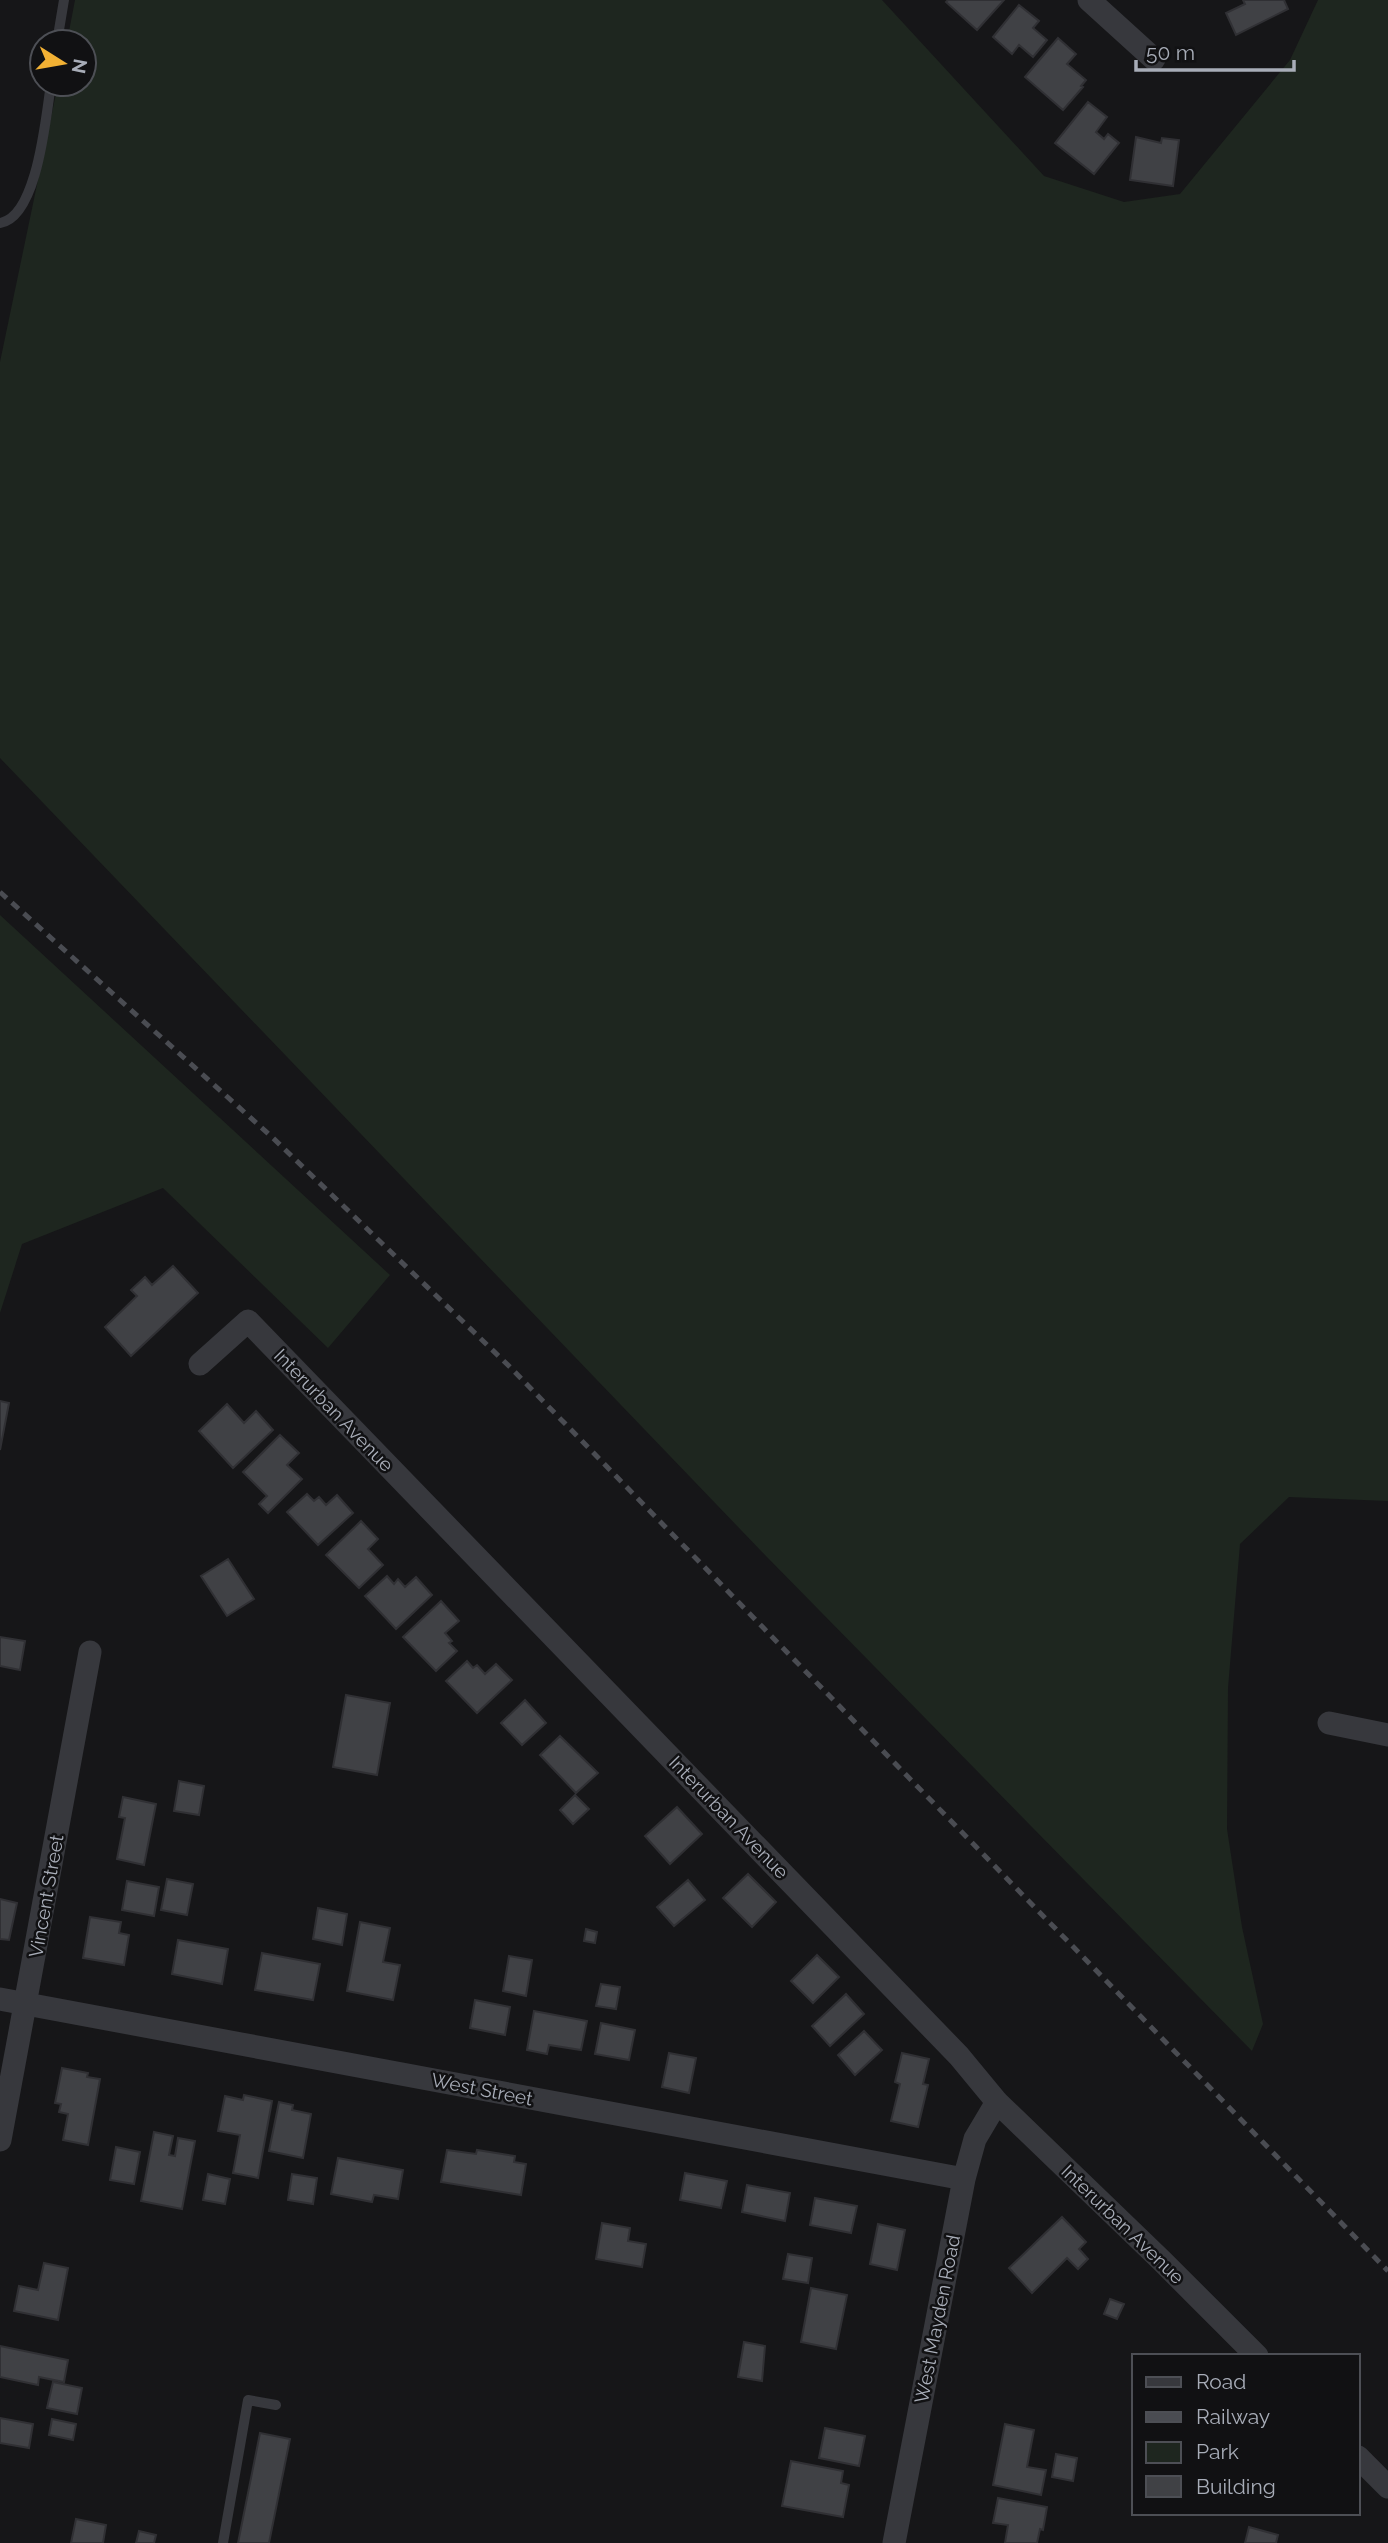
<svg xmlns="http://www.w3.org/2000/svg" width="1388" height="2543" viewBox="0 0 1388 2543" font-family="Raleway,sans-serif">
	<rect width="100%" height="100%" fill="#161618"/>
	<!-- green -->
	<path fill="#1e261f" d="M75,0H882L1044,176L1124,202L1180,194L1290,60L1318,0H1388V1501L1289,1497L1240,1544L1228,1688L1227,1829L1242,1927L1263,2024L1252,2051L765,1555L0,758V362L58,84H84V42H67Z
		M0,915L390,1275L328,1348L163,1188L22,1244L0,1313Z"/>
	<!-- building -->
	<path fill="#404145" stroke="#303034" stroke-width="2" d="M948,0H1004L977,30L946,2Z
		M1243,0H1284L1288,9L1236,35L1226,13L1245,4Z
		M1019,5L1039,21L1033,28L1047,40L1033,57L1019,45L1012,54L993,37Z
		M1058,38L1076,54L1067,64L1086,80L1081,86L1083,87L1063,110L1025,77Z
		M1088,102L1107,117L1096,132L1104,139L1108,134L1119,143L1094,174L1055,143Z
		M1136,137L1161,143L1162,138L1179,140L1173,186L1130,180Z
		M173,1266L198,1293L131,1356L105,1327L137,1296L131,1290L145,1277L152,1285Z
		M0,1401L9,1403L0,1450Z
		M227,1404L244,1423L256,1411L273,1430L233,1468L199,1431Z
		M280,1435L299,1453L287,1465L302,1479L268,1513L259,1504L267,1496L243,1472Z
		M307,1494L314,1501L319,1497L326,1505L337,1495L353,1513L318,1545L287,1512Z
		M361,1521L378,1539L368,1549L383,1565L359,1588L326,1555Z
		M228,1559L254,1599L227,1616L201,1576Z
		M387,1576L394,1584L398,1579L405,1587L416,1577L432,1595L396,1629L365,1596Z
		M441,1601L459,1621L445,1633L452,1641L449,1643L457,1651L436,1671L403,1637Z
		M0,1637L25,1641L20,1670L0,1666Z
		M467,1661L473,1668L477,1665L485,1674L496,1664L512,1680L477,1713L446,1681Z
		M346,1695L390,1703L377,1775L333,1767Z
		M525,1700L546,1723L522,1745L501,1723Z
		M560,1736L598,1773L576,1793L540,1755Z
		M179,1781L204,1786L199,1815L174,1811Z
		M575,1795L589,1809L573,1824L560,1810Z
		M123,1797L156,1804L144,1865L117,1859L125,1818L119,1817Z
		M677,1807L702,1834L670,1864L645,1836Z
		M748,1874L776,1902L752,1927L723,1898Z
		M167,1879L193,1884L187,1915L161,1910Z
		M688,1880L705,1900L674,1926L657,1907Z
		M127,1881L159,1887L154,1916L122,1910Z
		M0,1899L17,1903L9,1940L0,1939Z
		M318,1908L347,1914L342,1945L313,1939Z
		M90,1917L121,1922L119,1933L129,1935L124,1965L83,1958Z
		M360,1922L390,1928L383,1962L400,1965L393,2000L347,1991Z
		M586,1929L597,1932L595,1943L584,1941Z
		M178,1940L228,1949L222,1984L172,1974Z
		M262,1953L320,1964L313,2000L255,1990Z
		M817,1955L839,1977L813,2003L791,1981Z
		M509,1956L532,1960L526,1996L503,1991Z
		M601,1984L620,1987L616,2009L596,2006Z
		M846,1994L864,2014L830,2046L812,2026Z
		M475,2000L510,2007L505,2035L470,2028Z
		M534,2011L587,2021L581,2050L549,2045L547,2054L527,2050Z
		M601,2023L635,2030L629,2060L595,2054Z
		M864,2031L882,2050L855,2075L838,2055Z
		M669,2053L696,2058L689,2093L662,2087Z
		M902,2053L929,2059L923,2084L928,2085L918,2127L891,2121L900,2084L895,2082Z
		M62,2068L88,2073L87,2077L100,2079L88,2145L63,2140L68,2114L59,2112L61,2104L55,2103Z
		M244,2095L272,2101L258,2178L233,2173L240,2135L218,2131L225,2096L243,2100Z
		M279,2102L293,2105L292,2110L311,2114L303,2158L269,2151Z
		M154,2132L173,2136L169,2155L175,2156L178,2138L195,2141L182,2209L141,2201Z
		M116,2147L140,2152L134,2184L110,2180Z
		M447,2150L476,2154L477,2150L515,2156L514,2162L526,2164L521,2195L441,2182Z
		M338,2158L403,2170L398,2199L374,2195L372,2202L331,2194Z
		M685,2173L727,2181L721,2208L680,2200Z
		M208,2174L230,2179L225,2204L203,2200Z
		M292,2174L317,2178L313,2204L288,2200Z
		M747,2185L790,2193L785,2221L742,2212Z
		M815,2198L857,2206L851,2233L810,2225Z
		M1062,2217L1086,2242L1079,2249L1088,2259L1078,2269L1067,2258L1032,2293L1009,2268Z
		M602,2223L630,2228L628,2241L646,2244L642,2267L596,2259Z
		M878,2224L905,2230L897,2270L870,2264Z
		M788,2254L812,2258L808,2283L783,2279Z
		M44,2263L68,2268L58,2320L14,2311L19,2286L38,2290Z
		M811,2288L847,2295L836,2349L801,2342Z
		M1110,2299L1124,2304L1117,2319L1104,2314Z
		M744,2342L765,2346L762,2381L738,2377Z
		M0,2346L68,2360L64,2382L39,2377L38,2385L0,2377Z
		M53,2382L82,2388L77,2414L47,2408Z
		M0,2418L33,2424L29,2448L0,2443Z
		M52,2419L76,2424L73,2440L49,2435Z
		M1005,2424L1034,2430L1027,2467L1046,2470L1041,2495L993,2485Z
		M825,2428L865,2436L859,2466L819,2458Z
		M260,2433L290,2439L269,2543H238Z
		M1056,2454L1077,2458L1073,2481L1052,2477Z
		M791,2461L843,2471L841,2483L849,2485L843,2517L782,2506Z
		M998,2498L1047,2507L1043,2530L1040,2529L1037,2543H1005L1008,2525L993,2523Z
		M76,2519L106,2525L103,2543H71Z
		M1249,2527L1278,2535L1276,2543H1245Z
		M139,2531L156,2535L154,2543H136Z"/>
	<g fill="none" stroke-linecap="round" stroke-linejoin="round">
		<!-- lane -->
		<path stroke="#37383d" stroke-width="10" d="M57,42L64,0
			M0,223C38,217 46,114 51,84
			M223,2543L248,2400L276,2405"/>
		<!-- street -->
		<path stroke="#37383d" stroke-width="23" d="M1089,0L1154,59
			M200,1364L248,1321L959,2056L997,2102L1161,2260L1257,2356
			M1329,1723L1388,1735
			M0,1999L964,2179
			M0,2140L90,1652
			M1358,2457L1388,2487
			M894,2543L964,2179L975,2139L997,2102"/>
		<!-- rail -->
		<path stroke="#4a4c52" stroke-width="5" stroke-dasharray="9 7" stroke-linecap="butt" d="M0,892L273,1138L511,1368L1388,2271"/>
	</g>
	<g text-anchor="middle" dominant-baseline="central" stroke-width="5" stroke-linejoin="round" paint-order="stroke">
		<!-- street labels -->
		<g font-size="19" fill="#a8adb8" stroke="#111113">
			<text transform="translate(334 1410) rotate(46)">Interurban Avenue</text>
			<text transform="translate(729 1817) rotate(46)">Interurban Avenue</text>
			<text transform="translate(46 1896) rotate(-80)">Vincent Street</text>
			<text transform="translate(482 2089) rotate(11)">West Street</text>
			<text transform="translate(1123 2224) rotate(44)">Interurban Avenue</text>
			<text transform="translate(937 2319) rotate(-79)">West Mayden Road</text>
		</g>
	</g>
	<!-- legend -->
	<rect x="1132" y="2354" width="228" height="161" fill="#111113" stroke="#4d4f55" stroke-width="2"/>
	<rect x="1146" y="2377" width="35" height="10" fill="#37383d" stroke="#4d4f55" stroke-width="2"/>
	<text x="1196" y="2389" font-size="21" fill="#a8adb8">Road</text>
	<rect x="1146" y="2412" width="35" height="10" fill="#4a4c52" stroke="#4d4f55" stroke-width="2"/>
	<text x="1196" y="2424" font-size="21" fill="#a8adb8">Railway</text>
	<rect x="1146" y="2442" width="35" height="21" fill="#1e261f" stroke="#4d4f55" stroke-width="2"/>
	<text x="1196" y="2459" font-size="21" fill="#a8adb8">Park</text>
	<rect x="1146" y="2476" width="35" height="21" fill="#404145" stroke="#4d4f55" stroke-width="2"/>
	<text x="1196" y="2494" font-size="21" fill="#a8adb8">Building</text>
	<!-- north arrow -->
	<g transform="translate(63 63) rotate(101)"><circle r="33" fill="#111113" stroke="#4d4f55" stroke-width="2"/>
	<path d="M0-5L12 26L0 18L-12 26Z" fill="#f2b134"/>
	<text y="-10" font-size="19" font-weight="bold" text-anchor="middle" fill="#a8adb8">N</text>
	</g>
	<!-- scale -->
	<path d="M1136 60v10h158v-10" fill="none" stroke="#a8adb8" stroke-width="3.5"/>
	<text x="1146" y="60" font-size="21" fill="#a8adb8" stroke="#111113" stroke-width="5" paint-order="stroke">50 m</text>
</svg>
